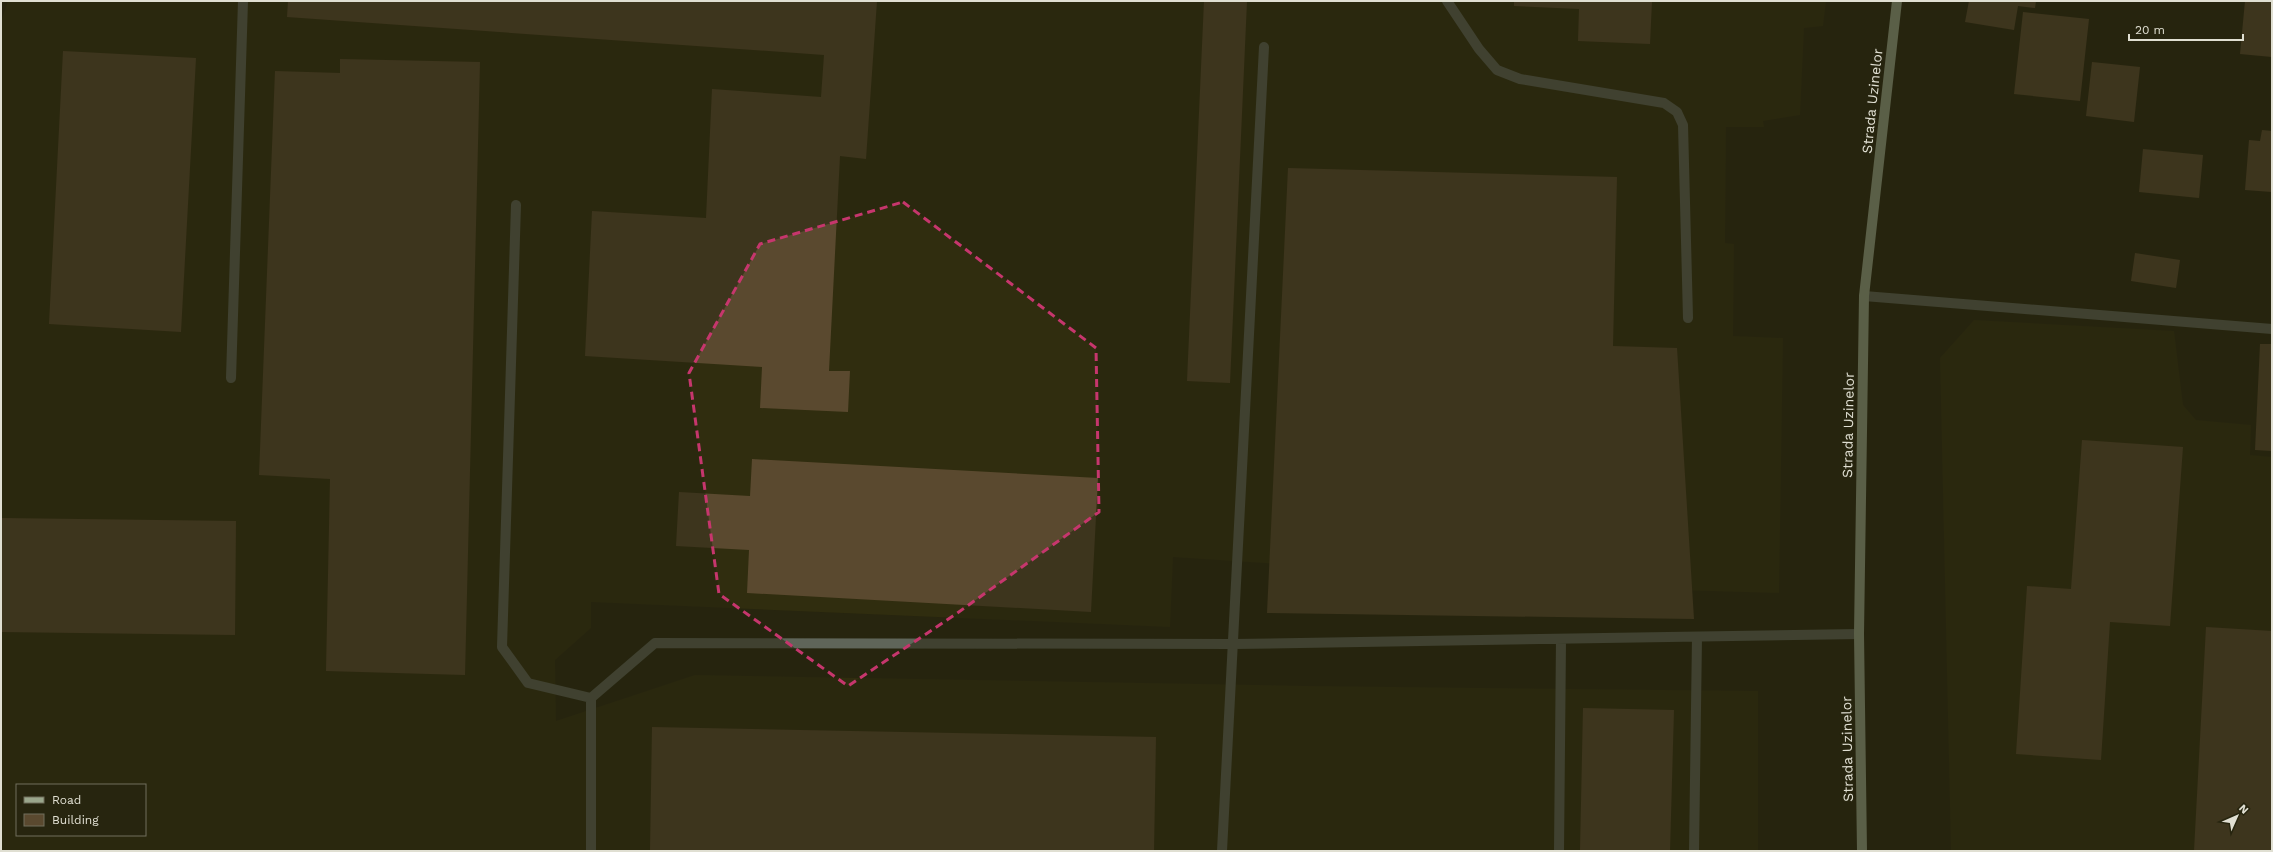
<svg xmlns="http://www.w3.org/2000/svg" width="2273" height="852" viewBox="0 0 2273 852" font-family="'Work Sans',sans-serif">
	<rect width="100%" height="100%" fill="#27250f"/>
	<!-- built -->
	<path fill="#302d0f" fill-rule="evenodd" d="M8,1H1826L1823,26L1804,28L1800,115L1763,121L1764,127H1726L1725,243L1734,244L1733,336L1783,338L1779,593L1675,590L1173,557L1170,627L591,602V628L555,660L556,721L695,675L1308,686L1758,691V851H1V22ZM17,785H145V835H17Z
		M1974,320L2174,331L2183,405L2196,420L2251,425L2250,455L2272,457V851H1951L1940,358Z"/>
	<!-- building -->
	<path fill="#5a492f" d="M288,1H877L866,159L840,156L829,371H850L848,412L760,408L762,367L585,356L592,211L706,218L712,89L821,97L824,55L287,17Z
		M1204,1H1247L1230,383L1187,381Z
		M1514,1H1652L1650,44L1578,41L1579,9L1514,6Z
		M1969,1H2036L2035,8L2018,6L2014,30L1965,22Z
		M2245,1H2272V57L2240,54Z
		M2023,12L2089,19L2080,101L2014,94Z
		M63,51L196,58L181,332L49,324Z
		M340,59L480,62L465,675L326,671L330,479L259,475L275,71L340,73Z
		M2092,62L2140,67L2134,122L2086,116Z
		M2262,130L2272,131V192L2245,190L2249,140L2260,141Z
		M2143,149L2203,155L2199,198L2139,192Z
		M1288,168L1617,177L1613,346L1677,348L1694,619L1267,613Z
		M2135,253L2180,260L2176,288L2131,281Z
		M2260,344H2272V451L2255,450Z
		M2082,440L2183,447L2170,626L2110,622L2101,760L2016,754L2027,586L2071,589Z
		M752,459L1098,478L1091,612L747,593L749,550L676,546L679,492L750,496Z
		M1,518L236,521L235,635L1,632Z
		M2206,627L2272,631L2271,851H2194Z
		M1583,708L1674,710L1670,851H1580Z
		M652,727L1156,737L1154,851H650Z"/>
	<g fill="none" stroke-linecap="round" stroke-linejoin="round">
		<!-- service -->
		<path stroke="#5f6559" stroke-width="10" d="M1447,1L1479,49L1497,70L1520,79L1664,103L1677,112L1683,125L1688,318
			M516,205L502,647L528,683L591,698
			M231,378L243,1
			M591,851V698L655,643L1234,644L1859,634
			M1222,851L1264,47
			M1559,851L1561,640
			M1694,851L1697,637"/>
		<!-- minor -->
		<path stroke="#5f6559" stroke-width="10" d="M1864,296L2272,329"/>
		<!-- primary -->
		<path stroke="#9aa68c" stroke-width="10" d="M1862,851L1859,634L1864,296L1897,1"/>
	</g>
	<!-- marked area -->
	<path d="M0 0H2273V852H0ZM903,202L1096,348L1099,512L956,614L848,686L719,594L689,373L760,244Z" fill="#27250f" fill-opacity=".55" fill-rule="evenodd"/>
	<path fill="none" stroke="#c6366d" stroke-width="3" stroke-dasharray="8 5" stroke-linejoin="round" d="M903,202L1096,348L1099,512L956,614L848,686L719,594L689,373L760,244Z"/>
	<g text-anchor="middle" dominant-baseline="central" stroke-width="4" stroke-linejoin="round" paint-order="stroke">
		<!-- street labels -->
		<g font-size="14" fill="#e0dfd2" stroke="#27250f">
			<text transform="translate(1872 101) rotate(-84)">Strada Uzinelor</text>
			<text transform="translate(1848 425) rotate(-89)">Strada Uzinelor</text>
			<text transform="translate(1847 749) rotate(-91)">Strada Uzinelor</text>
		</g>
	</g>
	<!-- border -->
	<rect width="2273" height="852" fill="none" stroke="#e0dfd2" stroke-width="4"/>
	<!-- legend -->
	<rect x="16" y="784" width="130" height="52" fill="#27250f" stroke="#716f5d"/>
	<rect x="24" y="797" width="20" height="6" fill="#9aa68c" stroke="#716f5d"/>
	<text x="52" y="804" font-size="12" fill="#e0dfd2">Road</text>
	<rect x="24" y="814" width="20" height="12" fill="#5a492f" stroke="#716f5d"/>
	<text x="52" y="824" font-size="12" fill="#e0dfd2">Building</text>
	<!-- north arrow -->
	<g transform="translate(2237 816) rotate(45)" stroke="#27250f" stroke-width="3" paint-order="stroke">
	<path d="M0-3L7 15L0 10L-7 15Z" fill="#e0dfd2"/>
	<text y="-6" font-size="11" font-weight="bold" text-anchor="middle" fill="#e0dfd2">N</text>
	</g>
	<!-- scale -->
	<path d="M2129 34v6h114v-6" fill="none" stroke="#e0dfd2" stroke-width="2"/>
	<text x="2135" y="34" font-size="12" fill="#e0dfd2" stroke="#27250f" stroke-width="3" paint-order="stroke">20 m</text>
</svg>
